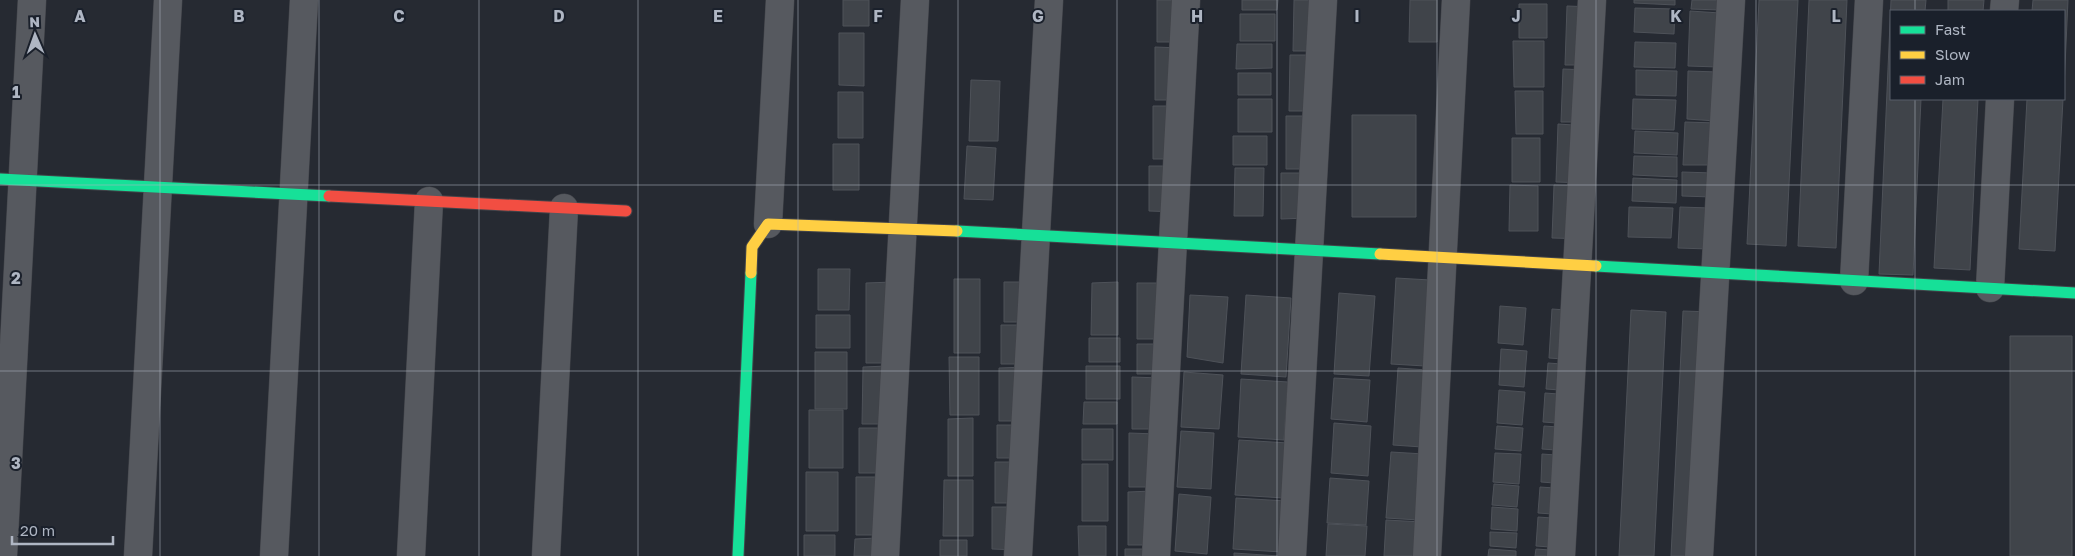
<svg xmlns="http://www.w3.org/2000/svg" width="2075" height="556" viewBox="0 0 2075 556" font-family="'Golos Text',sans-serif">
	<rect width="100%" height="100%" fill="#262a32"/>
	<!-- building -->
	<path fill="#40444a" stroke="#4e5259" d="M843,0H869V26H843Z
		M1157,0H1188L1187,42H1157Z
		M1242,0H1278L1277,10H1242Z
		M1294,0H1319V51H1293Z
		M1410,0H1437V42H1409Z
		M1634,0H1675V5L1634,3Z
		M1692,0H1720V10L1691,9Z
		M1759,0H1798L1786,246L1747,244Z
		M1809,0H1847L1836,248L1798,246Z
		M1891,0H1926L1925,11H1891V99H1921L1913,275L1879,274Z
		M1948,0H1984L1983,11H1948Z
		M2033,0H2068L2064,88V11H2032Z
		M1519,4H1547V38H1519Z
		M1567,6L1594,7L1592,65H1565Z
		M1635,8L1675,9L1674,34L1634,32Z
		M1690,11L1720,13L1718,67L1688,66Z
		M1240,14H1275V41H1240Z
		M839,33H864V86L839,85Z
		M1513,41H1544V87H1514Z
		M1635,42L1676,43L1675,68L1634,67Z
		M1237,44H1272V68L1236,69Z
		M1155,47L1181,48L1182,100H1155Z
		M1290,55H1314V111H1289Z
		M1563,69L1589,70L1588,122H1561Z
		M1636,70L1677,71L1676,96L1636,95Z
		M1688,71L1718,72L1716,121L1687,119Z
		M1238,73H1271V95H1238Z
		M971,80L1000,81L998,141H969Z
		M1515,91H1543V134H1516Z
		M838,92H863V138H838Z
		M1238,99H1272V132H1238Z
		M1633,99L1676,100L1674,130L1632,129Z
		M1943,99H1978L1970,270L1934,268Z
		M2027,99H2063L2055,251L2019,249Z
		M1153,106H1182V159H1153Z
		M1352,115H1416V217H1352Z
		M1286,116H1313V169H1286Z
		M1685,122L1717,123L1715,165H1683Z
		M1558,124L1589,126L1587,183L1556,182Z
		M1635,131L1678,133L1677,155L1634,153Z
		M1233,136H1267V165H1233Z
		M1512,138H1540V182H1512Z
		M833,144H859V190H833Z
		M967,146L996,148L993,200L964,199Z
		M1634,156L1677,157V177L1633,175Z
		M1149,166H1178V212L1149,211Z
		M1235,168H1264L1263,216H1234Z
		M1682,172L1713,173L1712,197L1682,196Z
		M1281,173H1308V218L1281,219Z
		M1633,178L1677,180L1676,203L1632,201Z
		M1510,185L1538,186V231H1509Z
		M1554,185L1590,186L1589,239L1552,238Z
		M1629,207L1673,208L1671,238L1628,237Z
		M1680,207L1710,208L1709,249L1678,248Z
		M818,269H850L849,310H818Z
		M1396,278L1430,280L1425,366L1391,364Z
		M954,279H980V353H954Z
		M893,282V363H866V283Z
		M1004,282H1036V322H1004Z
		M1118,282V335H1091L1092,283Z
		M1137,283H1167L1168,339H1137Z
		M1339,293L1375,296L1369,376L1334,374Z
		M1190,295L1228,297L1223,363L1187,357Z
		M1246,295L1291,298L1286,377L1241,374Z
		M1500,306L1526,308L1523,345L1498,343Z
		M1552,309L1580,311L1577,360L1549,358Z
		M1631,310L1666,312L1654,556H1619Z
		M1683,311L1714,312L1702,556H1671Z
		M816,315H850V348H816Z
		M1001,325H1034V364H1001Z
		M2010,336H2072V556H2010Z
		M1089,338H1120V362H1089Z
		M1137,344H1165V374H1137Z
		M1501,349L1527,351L1524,387L1499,385Z
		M815,352H847V409H815Z
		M949,357H979V415H950Z
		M1548,363L1576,365L1574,391L1546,389Z
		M887,366L886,424H862L863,367Z
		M1086,366H1120V399H1086Z
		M1026,367L1027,421H999V368Z
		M1398,368L1427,370L1422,447L1393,445Z
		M1184,372L1223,375L1219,429L1181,427Z
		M1132,377L1161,378V429H1132Z
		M1334,378L1370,380L1367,422L1331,419Z
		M1241,379L1288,382L1284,440L1238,437Z
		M1499,390L1525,392L1522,425L1497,423Z
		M1545,393L1572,395L1570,424L1543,422Z
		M1084,402H1117V424H1083Z
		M809,410H843V468H809Z
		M973,418V476H948V419Z
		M1334,423L1371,426L1368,476L1331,473Z
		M997,425H1026V458H997Z
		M1497,426L1523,428L1521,451L1495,449Z
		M1544,426L1572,428L1570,451L1542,449Z
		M859,428H885V473H859Z
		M1082,429H1113V460H1082Z
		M1181,431L1214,433L1211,489L1177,487Z
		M1129,433L1157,434V487H1129Z
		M1239,440L1288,443L1284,498L1235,495Z
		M1391,452L1424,454L1419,520L1386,518Z
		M1495,453L1521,454L1519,484L1493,482Z
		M1542,454L1569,456L1567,484L1541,482Z
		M995,462H1022V503H995Z
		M1082,464H1108V521H1082Z
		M806,472H838V531H806Z
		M856,477H880V535H856Z
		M1330,478L1369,481L1366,525L1327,523Z
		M944,480H973V536H943Z
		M1494,484L1519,486L1517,507L1492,505Z
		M1540,487L1569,489L1567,515L1538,513Z
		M1153,491V545H1128V492Z
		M1179,494L1211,497L1207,554L1175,551Z
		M1236,498L1286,501L1282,552L1233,549Z
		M992,507H1018V550L992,549Z
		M1492,507L1518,509L1517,531L1491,529Z
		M1538,517L1566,519L1564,548L1536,546Z
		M1386,520L1422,522L1419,556H1384Z
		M1328,524L1367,526L1365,556H1326Z
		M1078,526H1106V556H1079Z
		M1490,532L1517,533L1516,548L1490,546Z
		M804,535H835V556H804Z
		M877,538L878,556H854L855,539Z
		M940,540H967V556H940Z
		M1125,549H1156V556H1125Z
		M1489,549L1516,551V556H1488Z
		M1536,549L1564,551V556H1535Z
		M1234,553L1279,556H1234Z"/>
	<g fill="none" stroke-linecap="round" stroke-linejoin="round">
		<defs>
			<path id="street" d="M2004,11L2005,0
				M768,224L780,0
				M1854,281L1869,0
				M1990,288L2000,99
				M3,556L32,0
				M138,556L168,0
				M274,556L304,0
				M411,556L429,201
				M546,556L564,208
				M885,556L915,0
				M1018,556L1049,0
				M1156,556L1186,0
				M1292,556L1323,0
				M1427,556L1456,0
				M1561,556L1592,0
				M1699,556L1731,0"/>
			<path id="fast" d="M0,179L329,196
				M957,231L1380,254
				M1596,266L2075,293
				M738,556L751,273"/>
			<path id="slow" d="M1380,254L1596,266
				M751,273L752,247L768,224L957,231"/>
			<path id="jam" d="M329,196L626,211"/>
		</defs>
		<!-- street casing -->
		<use href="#street" stroke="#42444a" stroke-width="29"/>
		<!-- fast casing -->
		<use href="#fast" stroke="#42444a" stroke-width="13"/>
		<!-- slow casing -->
		<use href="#slow" stroke="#42444a" stroke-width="13"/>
		<!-- jam casing -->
		<use href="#jam" stroke="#42444a" stroke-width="13"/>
		<!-- street -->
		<use href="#street" stroke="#56595f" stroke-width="28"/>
		<!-- fast -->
		<use href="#fast" stroke="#16e098" stroke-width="11"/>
		<!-- slow -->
		<use href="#slow" stroke="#ffcf43" stroke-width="11"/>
		<!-- jam -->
		<use href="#jam" stroke="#f24e42" stroke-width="11"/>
	</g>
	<!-- grid -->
	<path fill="none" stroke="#afb6c3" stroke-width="1" stroke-opacity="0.55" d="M160,0V556M319,0V556M479,0V556M638,0V556M798,0V556M958,0V556M1117,0V556M1277,0V556M1437,0V556M1596,0V556M1756,0V556M1915,0V11M1915,99V556M0,185H2075M0,371H2075"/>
	<g font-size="16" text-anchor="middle" font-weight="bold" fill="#afb6c3" stroke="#1a202b" stroke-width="4" stroke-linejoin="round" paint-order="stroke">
		<text x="80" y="22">A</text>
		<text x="239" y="22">B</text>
		<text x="399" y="22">C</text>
		<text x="559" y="22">D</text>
		<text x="718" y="22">E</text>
		<text x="878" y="22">F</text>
		<text x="1038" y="22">G</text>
		<text x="1197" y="22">H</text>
		<text x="1357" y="22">I</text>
		<text x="1516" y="22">J</text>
		<text x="1676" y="22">K</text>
		<text x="1836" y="22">L</text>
		<text x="16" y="98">1</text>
		<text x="16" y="284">2</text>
		<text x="16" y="469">3</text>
	</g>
	<!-- legend -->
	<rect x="1890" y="10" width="175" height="90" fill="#1a202b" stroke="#565c68"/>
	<rect x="1900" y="26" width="25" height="8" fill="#16e098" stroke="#565c68"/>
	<text x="1935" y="35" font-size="15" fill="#afb6c3">Fast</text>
	<rect x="1900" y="51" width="25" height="8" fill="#ffcf43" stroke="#565c68"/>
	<text x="1935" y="60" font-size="15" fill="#afb6c3">Slow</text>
	<rect x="1900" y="76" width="25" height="8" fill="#f24e42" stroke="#565c68"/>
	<text x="1935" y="85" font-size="15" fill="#afb6c3">Jam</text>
	<!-- north arrow -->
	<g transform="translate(35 35) rotate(358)" stroke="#1a202b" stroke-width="4" paint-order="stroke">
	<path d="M0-4L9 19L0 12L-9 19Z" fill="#afb6c3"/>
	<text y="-8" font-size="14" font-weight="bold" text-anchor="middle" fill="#afb6c3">N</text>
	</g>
	<!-- scale -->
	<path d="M12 536v8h101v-8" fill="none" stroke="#afb6c3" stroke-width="2.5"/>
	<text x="20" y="536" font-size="15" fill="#afb6c3" stroke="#1a202b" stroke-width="4" paint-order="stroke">20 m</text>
</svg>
